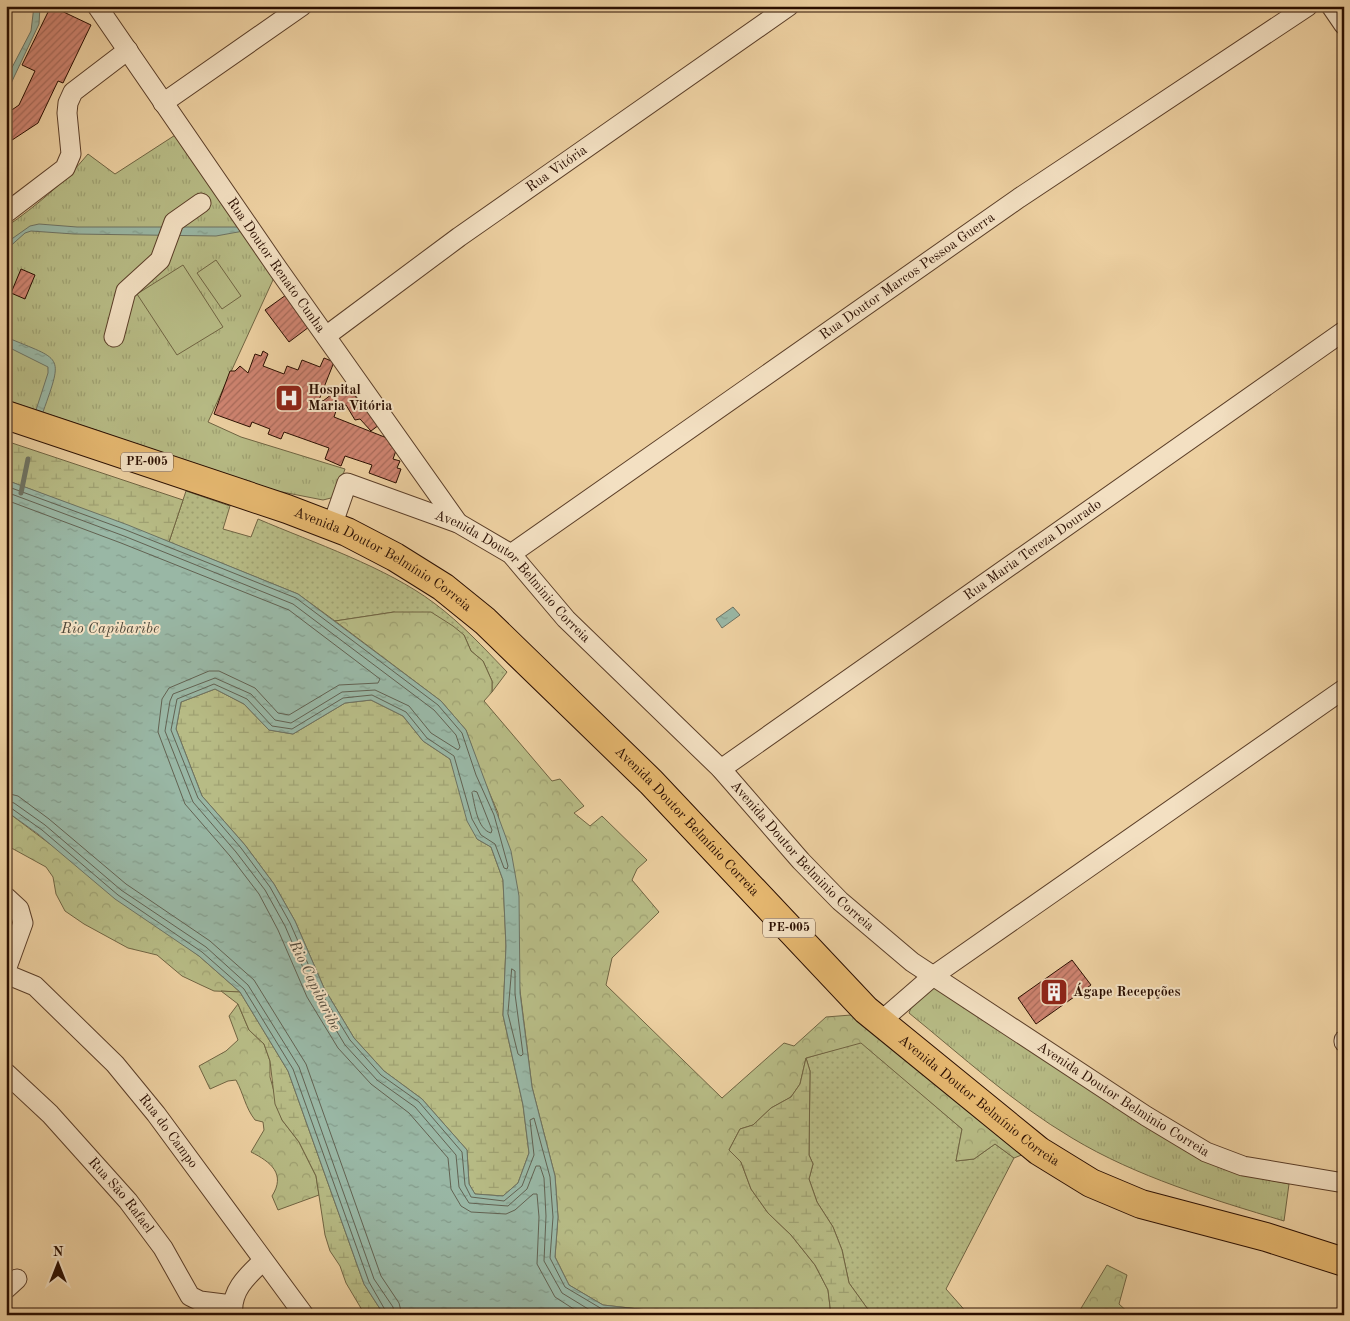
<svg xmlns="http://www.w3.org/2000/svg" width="1350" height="1321" viewBox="0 0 1350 1321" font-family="'Old Standard TT',serif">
	<defs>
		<pattern id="grass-dots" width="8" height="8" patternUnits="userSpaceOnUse" patternTransform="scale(1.25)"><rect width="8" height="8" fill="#b7bb85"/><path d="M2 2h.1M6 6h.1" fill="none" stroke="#9ea071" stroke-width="1.8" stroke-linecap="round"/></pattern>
		<pattern id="forest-crowns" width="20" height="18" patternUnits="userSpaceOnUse" patternTransform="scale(1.25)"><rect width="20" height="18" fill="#b7bb85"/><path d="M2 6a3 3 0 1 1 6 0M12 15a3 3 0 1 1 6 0" fill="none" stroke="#9ea071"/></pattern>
		<pattern id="wetland-marsh" width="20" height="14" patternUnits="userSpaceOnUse" patternTransform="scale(1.25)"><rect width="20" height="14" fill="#b7bb85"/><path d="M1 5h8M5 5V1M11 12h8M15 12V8" fill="none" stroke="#9ea071"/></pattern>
		<pattern id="park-tufts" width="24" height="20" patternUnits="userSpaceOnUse" patternTransform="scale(1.25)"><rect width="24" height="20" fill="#b7bb85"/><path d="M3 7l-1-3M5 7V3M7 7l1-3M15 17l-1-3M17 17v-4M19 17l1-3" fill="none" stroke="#9ea071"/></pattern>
		<pattern id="water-ripples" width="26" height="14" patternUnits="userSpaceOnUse" patternTransform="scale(1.25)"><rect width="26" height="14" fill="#99b7a5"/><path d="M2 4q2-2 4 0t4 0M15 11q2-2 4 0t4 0" fill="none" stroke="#849c8c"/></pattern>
		<pattern id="building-hatch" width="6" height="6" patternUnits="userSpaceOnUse" patternTransform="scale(1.25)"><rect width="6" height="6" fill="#cf8471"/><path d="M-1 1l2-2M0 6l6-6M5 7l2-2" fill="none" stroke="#a86a5a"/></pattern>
	</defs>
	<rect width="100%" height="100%" fill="#edd0a1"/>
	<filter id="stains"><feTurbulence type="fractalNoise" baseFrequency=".004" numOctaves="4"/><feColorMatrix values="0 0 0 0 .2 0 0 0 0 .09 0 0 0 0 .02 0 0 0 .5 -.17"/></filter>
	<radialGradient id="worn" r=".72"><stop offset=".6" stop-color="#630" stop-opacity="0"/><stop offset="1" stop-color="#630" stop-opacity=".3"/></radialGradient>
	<!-- grass -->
	<path fill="url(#grass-dots)" stroke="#706442" d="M186,491L230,506L223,529L251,537L258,519C314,543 386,567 434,603C461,623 484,648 507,672L492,692V681L483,661L471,651L464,635L394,612L335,621L298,594L169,542Z
		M861,1042L962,1129L956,1161L974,1159L995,1144L1014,1158L946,1289L969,1315H872L849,1283L842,1250L833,1227L817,1202L809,1179L813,1164L809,1155L810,1071L806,1058Z"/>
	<!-- forest -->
	<path fill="url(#forest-crowns)" stroke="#706442" d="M394,612H431L453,626L464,635L471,651L483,661L492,681V692L484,701L552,781L560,779L584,806L574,813L590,826L602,816L647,860L637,869L632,880L659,912L612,958L606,985L722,1098L784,1043L794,1046L826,1017L851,1015L1024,1154L1014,1158L995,1144L974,1159L956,1161L962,1129L861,1043L806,1058L800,1084L791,1097L771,1108L753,1125L740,1129L729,1150L741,1162L751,1189L768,1213L791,1235L815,1265L828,1290L831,1315H692L603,1305L569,1285L555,1257L558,1217L555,1176L532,1087L498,813L481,773L466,730L441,701L335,621Z
		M6,811L199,956L240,992L214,991L201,985L182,976L157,955L128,948L84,924L65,911L56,894L53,877L46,867L6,845Z
		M238,1004L249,1030L264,1044L270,1061V1077L282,1120L299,1142L316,1176L319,1195L278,1210L272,1196C286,1174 271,1162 251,1152L264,1130L263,1122L255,1120C245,1107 244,1095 236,1080L228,1081L210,1089L199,1066L226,1051L238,1040L229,1016Z
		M1107,1265L1127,1275L1119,1304L1131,1315H1077Z"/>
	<!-- wetland -->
	<path fill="url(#wetland-marsh)" stroke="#706442" d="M6,441L183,500L169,542L6,480Z
		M215,689L244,704L269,730L293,734L345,703L371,700L403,716L423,741L450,759L477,839L491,847L503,880L506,946L503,1015L523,1105L529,1153L518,1183L503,1196L475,1194L469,1184L467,1150L422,1099L384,1071L354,1038L324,988L295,921L274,884L245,845L202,796L176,729L181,702Z
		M221,991L240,992L288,1071L364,1284L384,1315H365L346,1283L340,1266L330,1251L325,1235L316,1176L299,1142L282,1120L275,1104L270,1061L264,1044L249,1030L238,1004Z
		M806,1058L810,1071L809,1155L813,1164L809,1179L817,1202L833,1227L842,1250L849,1283L872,1315H831L828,1290L815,1265L791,1235L768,1213L751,1189L741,1162L729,1150L740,1129L753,1125L771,1108L791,1097L800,1084Z"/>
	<!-- park -->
	<path fill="url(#park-tufts)" stroke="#706442" d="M183,130L278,269L208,422L241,437L345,469L335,497L323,500L277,491L6,400V227C36,206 65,182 88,154L115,174Z
		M936,985L1109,1102L1193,1155L1240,1174L1289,1184L1284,1221C1211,1199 1137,1177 1072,1138C1013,1103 962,1056 909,1013L911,1008Z"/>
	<!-- pitch -->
	<path fill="#b7bb85" stroke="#706442" d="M216,260L241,296L222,309L197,273Z
		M183,265L223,327L177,355L137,294Z"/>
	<!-- water -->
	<path fill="url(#water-ripples)" stroke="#6d7363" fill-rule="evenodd" d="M34,6H40L39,24L6,94V79L31,31Z
		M39,224L77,227H238L249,230L216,236L74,234L31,231L25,233L6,250V243L30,226Z
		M6,337C62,361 64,353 43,412L36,410L48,373V367L6,346Z
		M6,480L128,525L298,594L441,701L466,730L511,851L519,896L520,993L532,1087L555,1176L558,1217L555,1257L569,1285L603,1305L692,1315H384L364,1284L288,1071L240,992L199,956L115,899L38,834L6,811ZM215,689L244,704L269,730L293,734L345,703L371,700L403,716L423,741L450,759L467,821L477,839L491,847L503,880L506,946L503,1015L523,1105L529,1153L518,1183L503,1196L475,1194L469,1184L467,1150L422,1099L384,1071L354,1038L324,988L295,921L274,884L245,845L202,796L176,729L181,702Z
		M733,607L740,615L722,628L716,619Z"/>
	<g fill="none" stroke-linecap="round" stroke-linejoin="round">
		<!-- shore -->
		<path stroke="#626252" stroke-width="1" d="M6,486L126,530L296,598L438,705L462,733L476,775L494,815L508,866L507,869L504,868L495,844L481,835L472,819L454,756L427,738L406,712L372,695L343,698L292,729L272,726L247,699L214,684L177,699L171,730L198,798L241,848L270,887L290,923L320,991L350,1040L381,1075L419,1102L462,1152L465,1185L471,1197L504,1201L522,1186L534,1155L530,1120L534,1118L550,1177L553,1217L550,1258L565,1287L602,1309L653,1315
			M6,492L124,536L293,604L434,710L456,735L460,747L458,750L431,733L409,706L375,690L342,692L291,723L275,720L251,694L215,678L173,694L170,701L165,731L193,802L236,852L265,890L285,926L314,993L345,1045L377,1080L415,1107L456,1155L459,1187L469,1203L508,1206L527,1189L536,1166H540L544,1178L546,1216L544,1261L562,1293L598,1315
			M6,500L121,543L289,610L380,679L378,683L339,685L289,715L278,713L255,688L219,671H209L169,688L162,699L158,732L185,804L230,856L259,894L278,930L307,997L338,1048L371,1084L409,1113L448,1158L451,1189L461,1206L471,1212L506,1214L515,1210L533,1194H537L539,1217L537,1264L555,1297L583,1315
			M474,791L477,792L492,830L491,833C477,829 475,805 472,793Z
			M6,793L18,796L49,819L126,884L210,941L254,980L306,1064L381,1276L399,1303L402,1315
			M6,801L14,803L45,825L121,890L206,947L248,985L299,1067L374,1279L393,1307L394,1315
			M6,807L11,808L42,830L118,895L202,952L244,989L293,1069L369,1282L388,1315
			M512,969L515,971V994L523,1054L521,1056L518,1054L508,1014Z"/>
		<!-- stream -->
		<path stroke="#6d7363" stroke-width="5" d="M21,493L28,459"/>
	</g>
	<!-- building -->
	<path fill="url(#building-hatch)" stroke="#2a0e00" d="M51,6L91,25L63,83L58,81L38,123L6,144V114L19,105L35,71L22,65Z
		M21,269L35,275L25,299L11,293Z
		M286,295L309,327L289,342L265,310Z
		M263,351L268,354L263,366L284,374L287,366L298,370L302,360L320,367L324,358L334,362L319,400L323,401L345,384L379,425L371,431L360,419L355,420L346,405L337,408L334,417L392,440L390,445L397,448L393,459L400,461L397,468L401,469L396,483L369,473L372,465L345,456L341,466L325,459L329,448L284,432L281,439L268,434L270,429L252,422L250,427L214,414L230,371H235L240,366L248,373L255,354L261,356Z
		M1072,960L1091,985L1036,1024L1018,998Z"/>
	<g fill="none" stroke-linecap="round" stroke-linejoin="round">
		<defs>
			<g id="street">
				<path id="s1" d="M97,6L278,269L458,523"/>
				<path d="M1331,6L1344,25"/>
				<path d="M163,103L302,6"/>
				<path d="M6,213L65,168L71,154L67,113L68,103L73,92L128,50"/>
				<path id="s2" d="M326,336L459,237L789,6"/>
				<path d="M114,337L126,291L160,260L174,222L201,203"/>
				<path id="s3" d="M332,526L347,483L458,523L511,554L566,619L721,769L801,861L840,901L912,962L1146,1116L1206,1152L1243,1166L1344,1183"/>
				<path id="s4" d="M511,554L1019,198L1308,6"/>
				<path id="s5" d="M721,769L1344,331"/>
				<path d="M6,897L19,909L23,923L6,970"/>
				<path id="s6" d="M6,974L35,986L115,1064L156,1114L304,1315"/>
				<path d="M880,1022L933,976L1344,689"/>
				<path d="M1344,1040V1042"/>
				<path id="s7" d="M6,1073L50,1114L128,1201L163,1248L190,1296L200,1301L232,1305"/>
				<path d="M6,1289L17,1279"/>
				<path d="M233,1315C230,1291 247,1276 263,1261"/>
			</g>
			<g id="primary">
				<path id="s8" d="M6,415L287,509L347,532L395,557L443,587L485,621L651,782L866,1010L1039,1151L1091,1183L1141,1204L1266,1237L1344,1262"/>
			</g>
		</defs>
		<!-- street casing -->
		<use href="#street" stroke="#5b3e28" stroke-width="21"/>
		<!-- primary casing -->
		<use href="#primary" stroke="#2a0e00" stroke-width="30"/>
		<!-- street -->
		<use href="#street" stroke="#f3e0c2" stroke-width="19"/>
		<!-- primary -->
		<use href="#primary" stroke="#e6b870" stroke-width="28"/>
	</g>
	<!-- icons -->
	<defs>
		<symbol id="hospital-square" viewBox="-11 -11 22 22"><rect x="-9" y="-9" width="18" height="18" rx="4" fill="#8f2418" stroke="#f3e0c2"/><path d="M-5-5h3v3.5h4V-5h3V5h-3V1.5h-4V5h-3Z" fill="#fff"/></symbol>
		<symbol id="building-square" viewBox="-11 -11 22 22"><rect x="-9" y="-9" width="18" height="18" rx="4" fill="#8f2418" stroke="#f3e0c2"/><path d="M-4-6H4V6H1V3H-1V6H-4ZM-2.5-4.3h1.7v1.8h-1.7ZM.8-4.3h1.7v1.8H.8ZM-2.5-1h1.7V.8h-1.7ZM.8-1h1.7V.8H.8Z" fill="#fff"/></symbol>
	</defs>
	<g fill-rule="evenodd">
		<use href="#hospital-square" x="273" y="382" width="32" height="32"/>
		<use href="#building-square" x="1038" y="976" width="32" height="32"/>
	</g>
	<g text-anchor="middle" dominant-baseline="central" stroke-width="4" stroke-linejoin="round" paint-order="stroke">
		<!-- shield labels -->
		<g fill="#f3e0c2" stroke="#664d3a" stroke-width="1">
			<rect x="121" y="452.5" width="52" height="19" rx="4"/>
			<rect x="763" y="918.5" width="52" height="19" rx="4"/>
		</g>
		<g font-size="12" font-weight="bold" fill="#2a0e00">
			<text x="147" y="462">PE-005</text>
			<text x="789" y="928">PE-005</text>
		</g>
		<!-- street labels -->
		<g font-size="14" fill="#2a0e00" stroke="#f3e0c2">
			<text stroke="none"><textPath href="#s2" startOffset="285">Rua Vitória</textPath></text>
			<text stroke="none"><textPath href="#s1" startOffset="315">Rua Doutor Renato Cunha</textPath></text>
			<text stroke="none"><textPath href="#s4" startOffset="484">Rua Doutor Marcos Pessoa Guerra</textPath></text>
			<text stroke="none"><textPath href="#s5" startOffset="381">Rua Maria Tereza Dourado</textPath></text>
			<text stroke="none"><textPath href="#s8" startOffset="405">Avenida Doutor Belmínio Correia</textPath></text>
			<text stroke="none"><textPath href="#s3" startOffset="240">Avenida Doutor Belminio Correia</textPath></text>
			<text stroke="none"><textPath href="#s8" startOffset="810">Avenida Doutor Belmínio Correia</textPath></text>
			<text stroke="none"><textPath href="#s3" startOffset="645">Avenida Doutor Belminio Correia</textPath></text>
			<text stroke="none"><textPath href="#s3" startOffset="1050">Avenida Doutor Belminio Correia</textPath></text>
			<text stroke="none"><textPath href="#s8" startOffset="1215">Avenida Doutor Belmínio Correia</textPath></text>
			<text stroke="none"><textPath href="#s6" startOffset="229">Rua do Campo</textPath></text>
			<text stroke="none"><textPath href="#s7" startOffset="168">Rua São Rafael</textPath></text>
		</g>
		<!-- poi labels -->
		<g font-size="14" font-weight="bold" fill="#2a0e00" stroke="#f3e0c2" text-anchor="start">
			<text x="308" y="390">Hospital<tspan x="308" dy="16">Maria Vitória</tspan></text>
			<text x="1073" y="992">Ágape Recepções</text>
		</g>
		<!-- water labels -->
		<g font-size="15" font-style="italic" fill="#51493a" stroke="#f3e0c2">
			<text x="110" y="629">Rio Capibaribe</text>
			<text transform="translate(314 986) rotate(64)">Rio Capibaribe</text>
		</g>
	</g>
	<!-- margin -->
	<rect width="1350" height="1321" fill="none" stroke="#edd0a1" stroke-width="25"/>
	<rect x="8" y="8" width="1335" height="1306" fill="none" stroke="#2a0e00" stroke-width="2.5"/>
	<rect x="12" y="12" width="1325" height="1296" fill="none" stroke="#2a0e00"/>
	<!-- north arrow -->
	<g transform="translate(58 1264)" stroke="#f3e0c2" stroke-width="4" paint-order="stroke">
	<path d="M0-4L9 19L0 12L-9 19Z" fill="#2a0e00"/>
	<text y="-8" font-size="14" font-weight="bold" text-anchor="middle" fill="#2a0e00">N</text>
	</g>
	<rect width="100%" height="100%" filter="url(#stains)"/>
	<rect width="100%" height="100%" fill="url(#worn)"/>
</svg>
